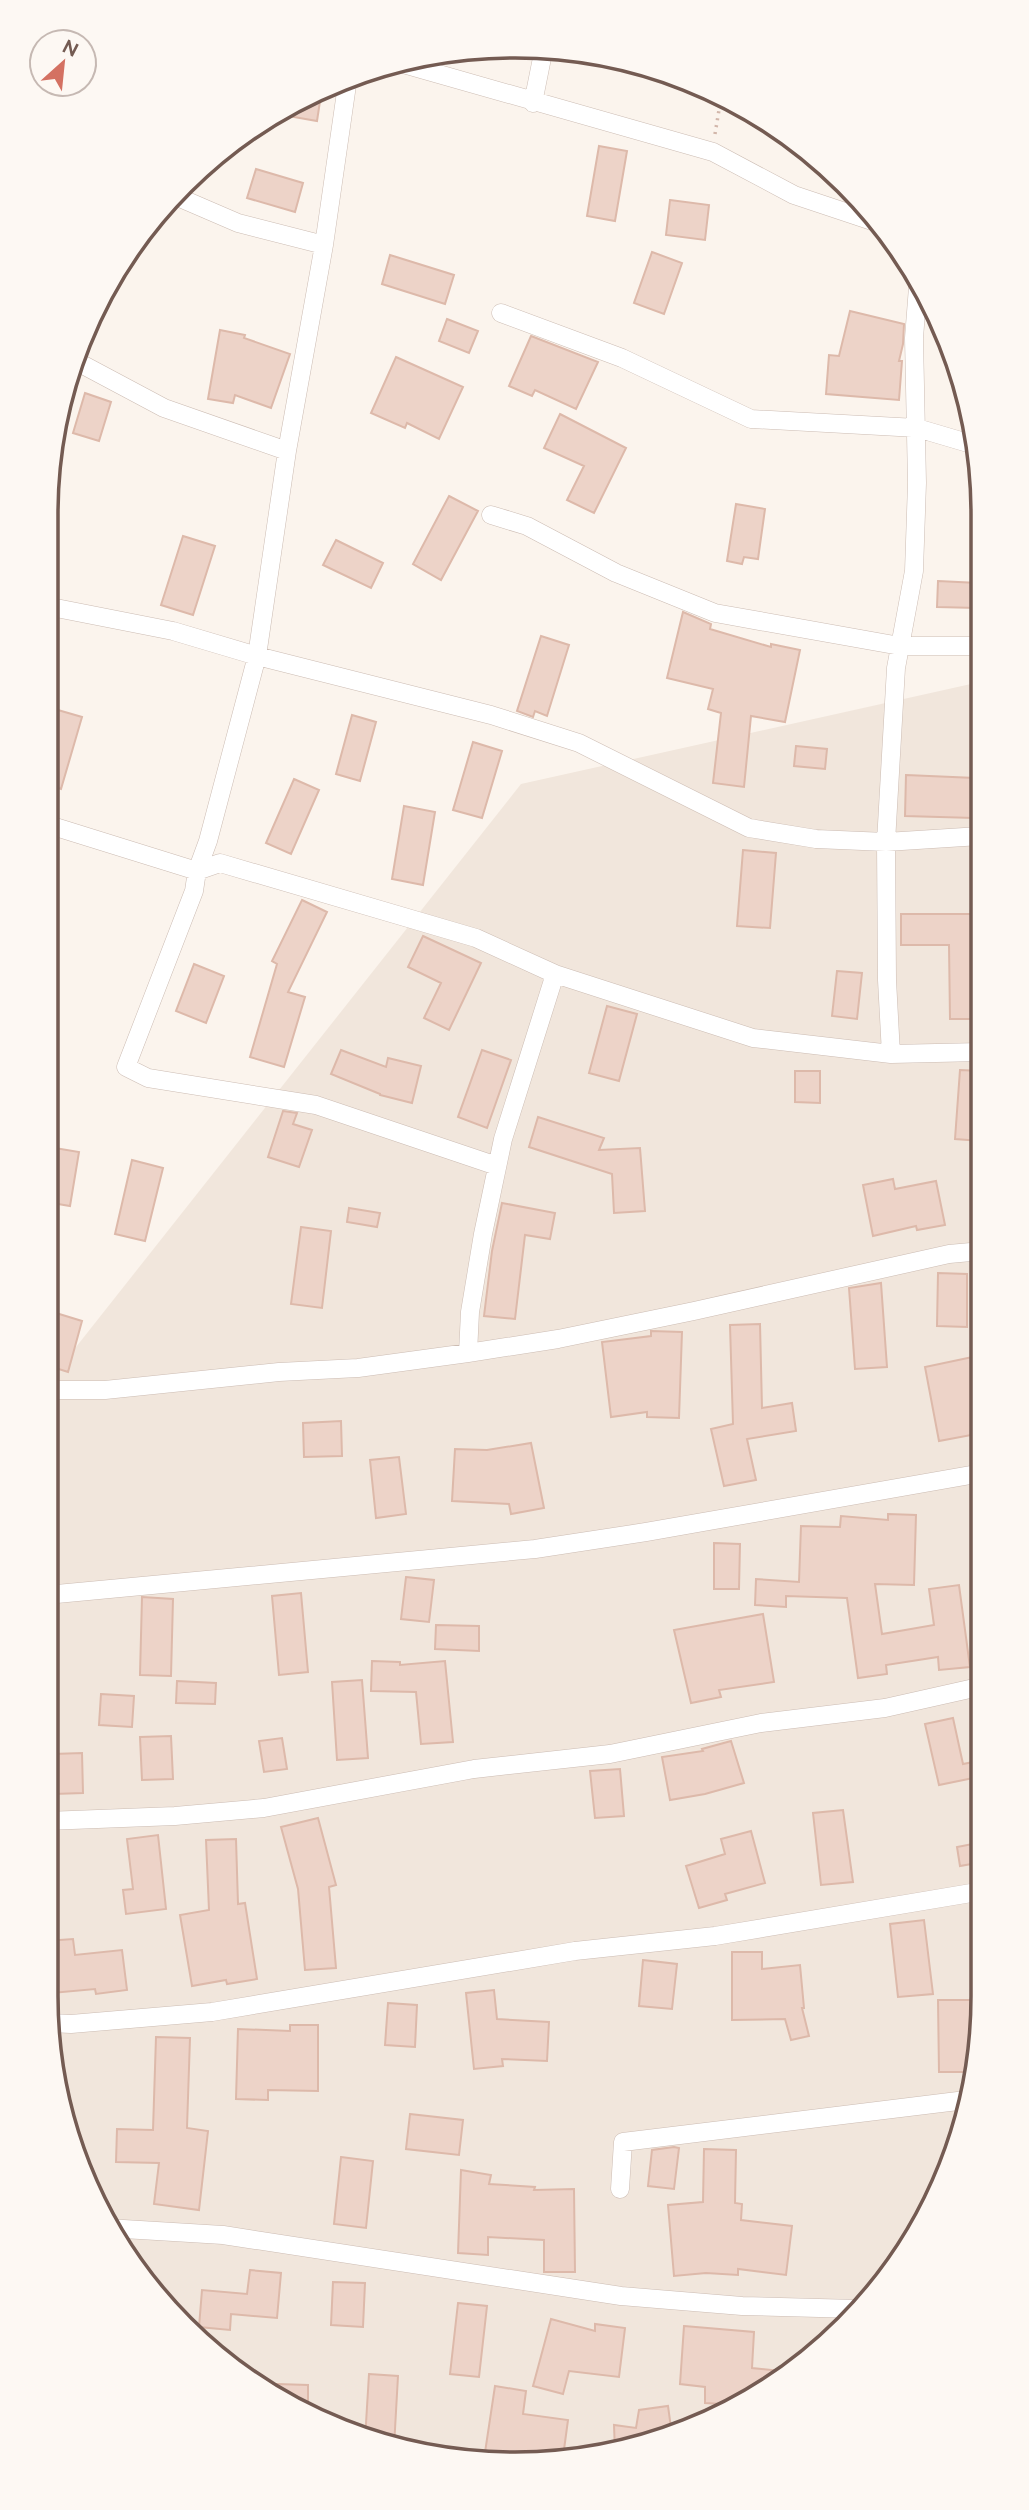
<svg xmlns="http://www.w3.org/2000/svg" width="1029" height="2510" viewBox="0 0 1029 2510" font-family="Raleway,sans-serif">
	<rect width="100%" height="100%" fill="#fbf4ed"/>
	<!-- residential -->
	<path fill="#f1e6dc" d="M980,682L983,1995L959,2146L886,2281L775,2386L694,2429L606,2455L453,2460L364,2440L280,2402L162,2304L108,2230L71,2147L46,1996V1385L521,784Z"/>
	<!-- building -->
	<path fill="#edd3c8" stroke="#ddb9aa" stroke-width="2" d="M322,88L317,121L288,116L290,104L307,94Z
		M599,146L627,151L615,221L587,216Z
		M256,169L303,183L295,212L247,198Z
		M670,200L709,205L705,240L666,235Z
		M652,252L682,263L664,314L634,303Z
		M390,255L454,275L445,304L382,284Z
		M850,311L904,324L903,344L899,361H902L899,400L826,394L829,355L839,356Z
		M447,319L478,331L469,353L439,341Z
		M220,330L245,335L244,338L290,354L271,408L235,395L233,403L208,399Z
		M531,336L598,362L576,409L535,390L532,396L509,386Z
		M396,357L463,387L439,439L407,423L405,428L371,413Z
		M85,393L111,402L99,441L73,433Z
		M560,414L626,448L594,513L567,500L584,466L544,448Z
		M449,496L478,511L441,580L413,564Z
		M736,504L765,509L758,559L744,557L742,564L727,561Z
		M183,536L215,546L193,615L161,605Z
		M336,540L383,563L371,588L323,565Z
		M938,581L978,583L977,608L937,607Z
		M683,612L711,624L710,629L771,647V644L800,650L785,722L751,716L744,787L713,783L721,713L708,709L713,689L667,678Z
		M541,636L569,645L547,716L535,711L533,717L517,711Z
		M51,708L82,717L61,789L46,784V728Z
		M352,715L376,722L360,781L336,774Z
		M473,742L502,751L482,818L453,810Z
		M796,746L827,749L825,769L794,766Z
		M906,775L975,778L974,818L905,816Z
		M294,779L319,790L291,854L266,843Z
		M404,806L435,812L423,885L392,879Z
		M743,850L776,853L770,928L737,926Z
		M302,900L327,912L288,992L305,997L284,1067L250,1057L277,964L272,961Z
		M901,914H974L975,1019H950L949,945H901Z
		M423,936L481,963L449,1030L424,1018L441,983L408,967Z
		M194,964L224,976L206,1023L176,1011Z
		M837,971L862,973L857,1019L832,1016Z
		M607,1006L637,1014L619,1081L589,1073Z
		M341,1050L386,1067L388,1058L421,1066L412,1103L380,1095V1094L331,1074Z
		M482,1050L511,1060L487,1128L458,1117Z
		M960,1070L981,1071V1141L955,1139Z
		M795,1071H820V1103L795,1102Z
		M283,1111L297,1113L293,1124L312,1130L299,1167L268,1157Z
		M538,1117L604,1138L599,1150L640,1148L645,1211L614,1213L612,1174L529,1147Z
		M49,1147L79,1152L70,1206L46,1202V1171Z
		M132,1160L163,1168L145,1241L115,1234Z
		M893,1179L895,1189L936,1181L945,1225L917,1230L916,1226L873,1236L863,1185Z
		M502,1203L555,1213L550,1239L525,1235L515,1319L484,1316L492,1251Z
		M349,1208L380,1213L377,1227L347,1222Z
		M301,1227L331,1231L322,1308L291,1304Z
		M938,1273L967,1274V1327L937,1326Z
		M881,1283L887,1367L855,1369L849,1288Z
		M56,1313L82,1321L68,1372L46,1365V1351Z
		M760,1324L762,1408L792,1403L796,1431L747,1439L756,1480L724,1486L711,1429L733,1424L730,1325Z
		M651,1331L682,1332L679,1418L647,1417V1412L611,1417L602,1342L651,1336Z
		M982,1355V1433L939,1441L925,1367Z
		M341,1421L342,1456L304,1457L303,1423Z
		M531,1443L544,1508L511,1514L509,1504L452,1501L455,1449L487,1450Z
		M399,1457L406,1514L376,1518L370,1460Z
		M888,1514L916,1515L914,1585L875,1584L882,1634L934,1625L929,1589L959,1585L970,1667L939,1670L938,1657L886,1665L887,1674L858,1678L847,1598L786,1596V1607L755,1605L756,1579L799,1582L801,1526L840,1527L841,1516L888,1520Z
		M714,1543L740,1544L739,1589H714Z
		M406,1577L434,1580L429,1622L401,1619Z
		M301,1593L308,1672L279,1675L272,1596Z
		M142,1597L173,1599L171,1676L140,1675Z
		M763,1614L774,1682L719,1690L721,1697L691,1703L674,1630Z
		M436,1625L479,1626V1651L435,1649Z
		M372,1661L400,1662V1665L445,1661L453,1742L421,1744L416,1692L371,1691Z
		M362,1680L368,1758L337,1760L332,1682Z
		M177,1681L216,1683L215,1704L176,1703Z
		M101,1694L134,1696L132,1727L99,1725Z
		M953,1718L963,1764L983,1760V1776L939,1785L925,1724Z
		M171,1736L173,1779L142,1780L140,1737Z
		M282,1738L287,1769L264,1772L259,1741Z
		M731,1741L744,1783L705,1794L670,1800L662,1757L703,1751L702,1749Z
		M82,1753L83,1793L54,1794L53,1754Z
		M620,1769L624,1816L595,1818L590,1771Z
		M843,1810L853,1882L821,1885L813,1813Z
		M318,1818L336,1885L329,1887L336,1968L305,1970L298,1889L281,1827Z
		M751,1831L765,1883L725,1894L727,1900L699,1908L686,1866L725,1854L721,1839Z
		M158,1835L166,1909L126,1914L123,1890L133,1889L127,1839Z
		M236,1839L238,1904L245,1903L257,1979L227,1984L226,1980L192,1986L180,1915L209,1910L206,1840Z
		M983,1842V1862L960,1866L957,1847Z
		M924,1920L933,1994L898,1997L890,1924Z
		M73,1939L75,1955L122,1950L127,1990L96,1994L95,1989L52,1993L46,1941Z
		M732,1952H762V1969L800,1965L804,2008H802L809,2036L791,2040L785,2019L732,2020Z
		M643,1960L677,1964L672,2009L639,2006Z
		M494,1990L497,2019L549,2022L547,2061L502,2059L503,2066L474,2069L466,1993Z
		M938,2000H983L971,2072H939Z
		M388,2003L417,2005L415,2047L385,2045Z
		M290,2025H318V2091L268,2090V2100L236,2099L238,2029L290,2031Z
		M156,2037L190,2038L187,2128L208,2131L199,2210L154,2204L159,2163L116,2162L117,2129L153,2130Z
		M410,2114L463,2120L459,2155L406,2149Z
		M674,2147L679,2148L674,2189L648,2186L652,2150Z
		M704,2149L736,2150L735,2203L742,2204L741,2220L792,2226L786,2275L738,2269V2275L706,2273L674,2276L668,2205L703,2202Z
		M341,2157L373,2161L366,2228L334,2224Z
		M461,2170L491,2175L489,2184L535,2187L534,2190L574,2189L575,2272H544V2240L488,2237V2255L458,2253Z
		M250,2270L281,2273L277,2318L231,2314L230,2330L199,2327L202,2290L247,2294Z
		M333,2282L365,2283L363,2327L331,2325Z
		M458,2303L487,2306L479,2377L450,2374Z
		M551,2319L595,2331V2324L625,2328L619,2377L569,2371L563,2394L533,2386Z
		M684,2326L754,2332L752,2368L790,2372L775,2386L738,2405L705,2403V2387L680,2384Z
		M369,2374L398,2376L394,2447L365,2440Z
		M277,2384L308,2385V2414L277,2399Z
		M495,2386L526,2391L523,2414L568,2420L563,2457L484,2459Z
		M668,2406L672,2435L615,2453L614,2425L636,2428L639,2410Z"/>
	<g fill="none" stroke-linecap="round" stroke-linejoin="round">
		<defs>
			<path id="street" d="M393,61L713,152L794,195L878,223
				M348,78L324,245L287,451L257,656L208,841L197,871L220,863L476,938L555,974
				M533,103L544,48
				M173,195L238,223L324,245
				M918,287L914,338L917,483L914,571L896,668L886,842L980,836
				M501,313L622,358L751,419L917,428L978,446
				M72,359L164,408L287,451
				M491,515L527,526L616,573L715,613L900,646H980
				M46,606L173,631L257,656L491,715L579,743L749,828L816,839L886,842L887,980L891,1054
				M46,824L197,871L194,891L126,1067L148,1078L316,1105L497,1166
				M468,1353L470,1312L483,1234L503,1139L555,974L753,1038L891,1054L981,1052
				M46,1390H105L279,1372L358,1368L468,1353L558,1339L694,1311L949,1254L982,1251
				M46,1595L535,1549L646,1532L982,1473
				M46,1821L175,1816L264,1808L474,1769L610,1754L761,1723L885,1708L983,1686
				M50,2023L71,2024L212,2012L575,1951L715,1936L983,1891
				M620,2189L623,2142L966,2100
				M107,2228L223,2235L621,2296L742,2306L857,2309"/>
		</defs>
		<!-- street casing -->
		<use href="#street" stroke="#ccbcb3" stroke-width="19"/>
		<!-- path -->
		<path stroke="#d2b6aa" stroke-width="3.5" stroke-dasharray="2 5" stroke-linecap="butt" d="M715,134L721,98"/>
		<!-- street -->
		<use href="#street" stroke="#fff" stroke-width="18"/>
	</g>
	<!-- crop -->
	<path d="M0 0H1029V2510H0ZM514 58H515A456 456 0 0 1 971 514V1996A456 456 0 0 1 515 2452H514A456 456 0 0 1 58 1996V514A456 456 0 0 1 514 58Z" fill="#fdf8f3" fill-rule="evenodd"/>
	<path fill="none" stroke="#745b52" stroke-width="3.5" d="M514 58H515A456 456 0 0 1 971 514V1996A456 456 0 0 1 515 2452H514A456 456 0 0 1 58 1996V514A456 456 0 0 1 514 58Z"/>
	<!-- north arrow -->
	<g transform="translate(63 63) rotate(27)"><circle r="33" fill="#fdf8f3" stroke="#c6b9b3" stroke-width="2"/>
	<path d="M0-5L12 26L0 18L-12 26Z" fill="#d47162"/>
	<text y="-10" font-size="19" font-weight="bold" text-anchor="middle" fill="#745b52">N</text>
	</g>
</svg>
